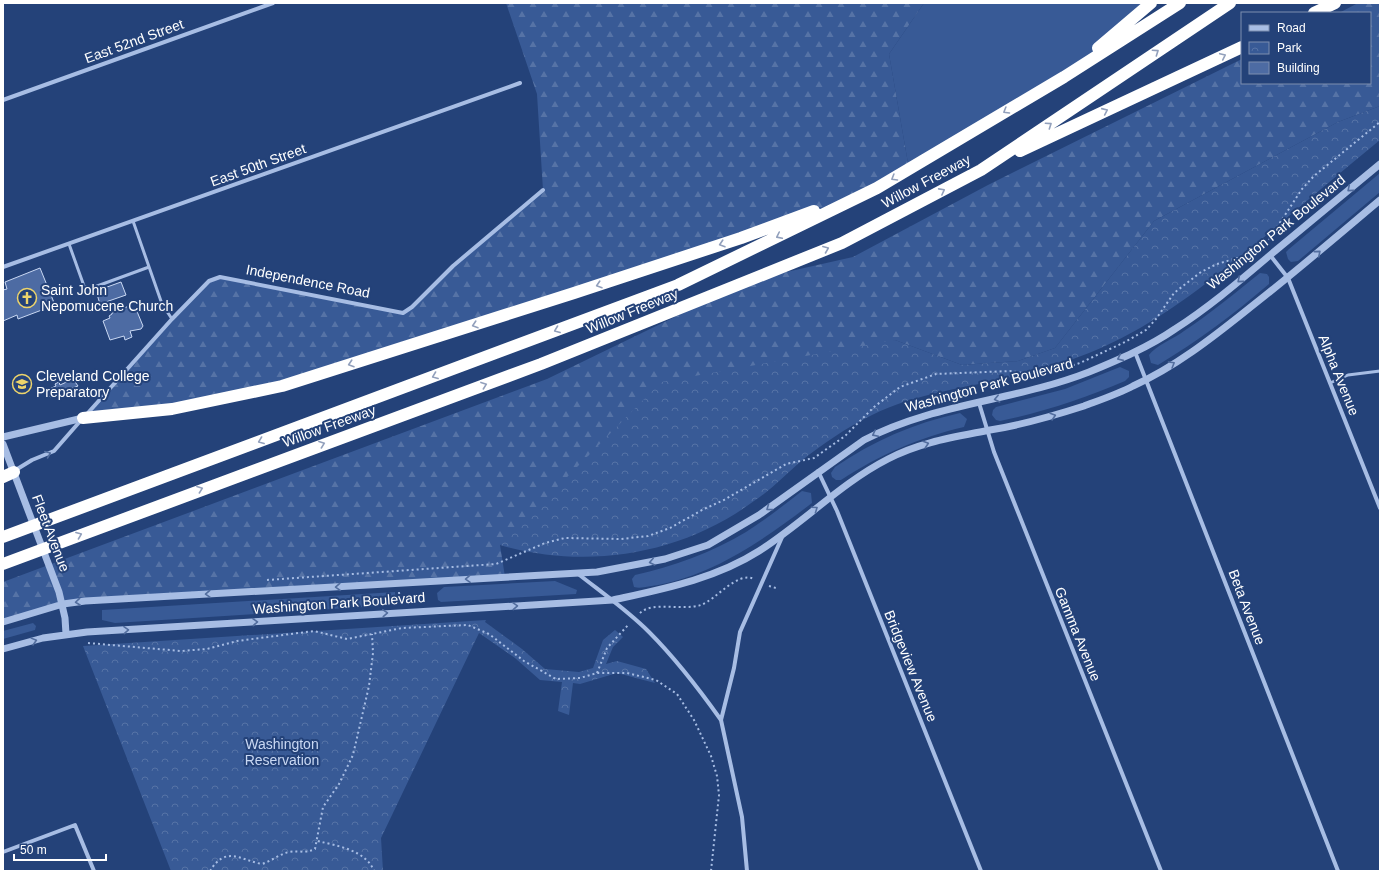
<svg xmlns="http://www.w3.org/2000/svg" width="1383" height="874" viewBox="0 0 1383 874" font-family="Helvetica,sans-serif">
	<defs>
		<pattern id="forest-firs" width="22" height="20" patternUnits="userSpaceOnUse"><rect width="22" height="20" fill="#385a96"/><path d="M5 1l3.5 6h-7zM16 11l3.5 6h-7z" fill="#5673a6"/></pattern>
		<pattern id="park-crowns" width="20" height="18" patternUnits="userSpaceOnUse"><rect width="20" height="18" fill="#385a96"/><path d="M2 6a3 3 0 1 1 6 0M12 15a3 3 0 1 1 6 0" fill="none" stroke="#5673a6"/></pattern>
	</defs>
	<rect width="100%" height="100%" fill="#244279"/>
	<!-- grass -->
	<path fill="#385a96" d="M924,3H1151L1064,77L909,169L889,54Z
		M1380,173V192L1298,261L1291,262L1288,259L1286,252L1289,249Z
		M1260,273L1267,274L1269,277V284C1234,314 1198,341 1158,365L1151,363L1149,355C1155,346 1175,338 1184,331C1211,313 1235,293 1260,273Z
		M1120,367L1129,371V377L1125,381C1085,398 1044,412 1000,421L996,420L992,415L993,410L996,407L1065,389Z
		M960,413L967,419L964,427C918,438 881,454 841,480H836L832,477L831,473L835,467C873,441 914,423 960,413Z
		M802,491L811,493L812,503C766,538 716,574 658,585C650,586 641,589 634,587L632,579L635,575C674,566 711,553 746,532C765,520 784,505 802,491Z
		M555,581L577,590L576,594L441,602L438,600L437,593L444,587Z
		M395,592L396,605L115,623L102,620V610Z
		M33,623L36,626L35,630L3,639V631Z"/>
	<!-- forest -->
	<path fill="url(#forest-firs)" d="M506,3H924L889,54L909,169L877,188L741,238L282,386L83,418L209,281L220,277L403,313L453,266L543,190L537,94Z
		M1358,3H1380V106L1338,122L1154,221L1055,348L1018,361L962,365L895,340L500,545L505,577L85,601L3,622V582L547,379L751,280L853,257L988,185L1242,59V83H1370V13H1339Z"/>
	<!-- park -->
	<path fill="url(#park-crowns)" d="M1380,106V140C1341,172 1303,204 1264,237C1209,282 1156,326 1089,353C1064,363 1038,371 1012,377C964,388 917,393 872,415C846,428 822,444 800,462C785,475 771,490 754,501C681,555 587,570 500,545L661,382L895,340L962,365L1018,361L1055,348L1154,221L1338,122Z
		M486,620L485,622L522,649L545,669L579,672L593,668L603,640L615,630L623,637L613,647L606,664L617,661L646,669L655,683L617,673L580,684L573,683L569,715L558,711L562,682L540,680L515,658L479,633L381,838L383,871H171L83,646Z"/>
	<!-- building -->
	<path fill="#4d6ba3" stroke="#c9d8f3" d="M40,268L55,305L18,319L17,315L3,321V290L7,289L5,282Z
		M121,282L126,295L100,304L96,291Z
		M129,306L130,311L136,309L143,326L141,329L130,331L132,337L125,340L124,336L110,340L103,321L110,318L109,316L112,314V313Z
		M73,379L78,386L50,397L47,390L56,386L55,384L59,382L60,385Z"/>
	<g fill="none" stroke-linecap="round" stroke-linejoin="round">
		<!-- path -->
		<path stroke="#a7bde4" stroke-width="2" stroke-dasharray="2 3" stroke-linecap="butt" d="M1266,244L1302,189L1314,176L1380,122
			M267,580L496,564L545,543L565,538L621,539L648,536L670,528L704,509L724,500L786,464L814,458L845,436L874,407L900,387L936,374L1010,371L1036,375L1046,374L1080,363L1125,342L1146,330L1156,319L1174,293L1201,272L1217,264L1255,253L1263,247
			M769,586L776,588
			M399,592L400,603
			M640,613C652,601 682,611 701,605C717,599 737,571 754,579
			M88,643L181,651L207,649L237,641L314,631L347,639L402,628L468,625L489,634L524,661L556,679L580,678L597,673H627L656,680L677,694L694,720L711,756L717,776L719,795L711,871
			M597,673L607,648L629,624
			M318,841C337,846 366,850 374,871
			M210,871C226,845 240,860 262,864C271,861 280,854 289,852C299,850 305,854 315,849L323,807L339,784L353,755L369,686L373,653L372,634"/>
		<!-- service -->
		<path stroke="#a7bde4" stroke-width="3" d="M133,221L162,304L172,319
			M69,244L84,286L89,289L149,267
			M1330,383L1348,375L1380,371"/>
		<!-- minor -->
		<path stroke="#a7bde4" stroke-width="4" d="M3,100L273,3
			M1270,255L1288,278L1380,508
			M3,267L520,83
			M1135,352L1338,871
			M979,403L994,452L1161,871
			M87,414L172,319L209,281L220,277L403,313L412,307L453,266L543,190
			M14,471L32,460L54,451L82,419
			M818,471L837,511L981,871
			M577,573C601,592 627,610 649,632C675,658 699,689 721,720
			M3,852L75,825L94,871
			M747,871L742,817L721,720L734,668L740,632L783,535"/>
		<!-- tertiary -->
		<path stroke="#a7bde4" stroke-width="7" d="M3,437L83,418
			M3,444L59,592L65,618L66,634
			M3,622L63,604L85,601L597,572L665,559L708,545L759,515L864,440C934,403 1015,401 1089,372C1118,360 1149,347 1175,329C1211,306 1243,278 1275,251C1310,222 1345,193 1380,164
			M3,649L43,638L87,632L613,600C663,589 715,579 759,551C803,523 841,483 888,459C920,442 955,437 990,430C1022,425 1053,416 1084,406C1100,400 1118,394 1133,386C1175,367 1212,338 1247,310C1292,275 1336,237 1380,200"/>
		<!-- motorway -->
		<path stroke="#fff" stroke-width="12" d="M1314,13L1335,3
			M1098,48L1151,3
			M1020,151L1242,47
			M83,418L172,409L282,386L574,293L741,238L814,211
			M3,477L14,472
			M3,537L678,285L877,188L1064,77L1180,3
			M3,564L541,364L842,243L981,170L1230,3"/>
	</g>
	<!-- one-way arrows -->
	<defs><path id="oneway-chevron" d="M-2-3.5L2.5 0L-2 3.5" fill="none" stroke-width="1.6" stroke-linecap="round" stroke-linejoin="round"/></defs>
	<g stroke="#92a0bc">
		<use href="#oneway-chevron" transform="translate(1156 52) rotate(-34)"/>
		<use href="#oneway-chevron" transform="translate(1223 56) rotate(-25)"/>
		<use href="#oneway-chevron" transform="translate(1006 111) rotate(149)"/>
		<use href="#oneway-chevron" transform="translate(1105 111) rotate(-24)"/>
		<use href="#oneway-chevron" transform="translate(1049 125) rotate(-34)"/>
		<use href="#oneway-chevron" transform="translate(894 178) rotate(149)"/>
		<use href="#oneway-chevron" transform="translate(942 191) rotate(-28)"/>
		<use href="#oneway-chevron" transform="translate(779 236) rotate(154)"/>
		<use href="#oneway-chevron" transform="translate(722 244) rotate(162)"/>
		<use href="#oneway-chevron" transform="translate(826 249) rotate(-22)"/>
		<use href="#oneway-chevron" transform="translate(599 285) rotate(162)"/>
		<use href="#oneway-chevron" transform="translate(475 325) rotate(162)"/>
		<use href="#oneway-chevron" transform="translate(557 330) rotate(159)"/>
		<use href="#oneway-chevron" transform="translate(351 364) rotate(162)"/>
		<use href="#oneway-chevron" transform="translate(435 376) rotate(159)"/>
		<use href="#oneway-chevron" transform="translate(484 385) rotate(-20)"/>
		<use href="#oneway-chevron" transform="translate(261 441) rotate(159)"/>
		<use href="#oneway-chevron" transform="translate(322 444) rotate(-20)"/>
		<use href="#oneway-chevron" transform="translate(200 489) rotate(-20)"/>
		<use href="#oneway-chevron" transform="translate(79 535) rotate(-21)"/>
	</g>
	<g stroke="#526d9e">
		<use href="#oneway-chevron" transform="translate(1350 189) rotate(140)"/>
		<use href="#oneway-chevron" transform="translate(1318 253) rotate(-40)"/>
		<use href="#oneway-chevron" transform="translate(1240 280) rotate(140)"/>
		<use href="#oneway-chevron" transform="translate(1120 358) rotate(156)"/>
		<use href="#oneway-chevron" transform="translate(1172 364) rotate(-31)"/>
		<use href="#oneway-chevron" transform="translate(997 399) rotate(167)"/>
		<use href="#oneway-chevron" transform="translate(1053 416) rotate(-16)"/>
		<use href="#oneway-chevron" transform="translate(875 434) rotate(153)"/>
		<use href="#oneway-chevron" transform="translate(926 444) rotate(-18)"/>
		<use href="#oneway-chevron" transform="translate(48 454) rotate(-23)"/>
		<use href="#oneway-chevron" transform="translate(769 508) rotate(144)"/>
		<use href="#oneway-chevron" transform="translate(815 509) rotate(-35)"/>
		<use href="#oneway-chevron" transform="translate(652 562) rotate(168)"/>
		<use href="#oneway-chevron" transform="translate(468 579) rotate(177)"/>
		<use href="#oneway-chevron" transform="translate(338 587) rotate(177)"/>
		<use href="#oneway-chevron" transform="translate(208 594) rotate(177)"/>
		<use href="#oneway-chevron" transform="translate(78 602) rotate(174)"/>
		<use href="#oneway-chevron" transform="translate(515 606) rotate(-3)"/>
		<use href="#oneway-chevron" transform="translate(385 613) rotate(-4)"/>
		<use href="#oneway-chevron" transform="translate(255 622) rotate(-4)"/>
		<use href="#oneway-chevron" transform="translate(126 630) rotate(-3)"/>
		<use href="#oneway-chevron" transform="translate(34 641) rotate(-15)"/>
	</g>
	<!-- icons -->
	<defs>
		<symbol id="church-ring" viewBox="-11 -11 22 22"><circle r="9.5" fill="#244279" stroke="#edd46b" stroke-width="1.5"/><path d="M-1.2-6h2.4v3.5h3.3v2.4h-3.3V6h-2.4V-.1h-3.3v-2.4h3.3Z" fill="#edd46b"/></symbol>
		<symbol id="school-ring" viewBox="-11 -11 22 22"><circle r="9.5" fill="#244279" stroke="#edd46b" stroke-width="1.5"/><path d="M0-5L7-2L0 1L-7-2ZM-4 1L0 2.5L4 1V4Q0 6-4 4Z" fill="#edd46b"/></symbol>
	</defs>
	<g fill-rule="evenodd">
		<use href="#church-ring" x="16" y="287" width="22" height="22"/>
		<use href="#school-ring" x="11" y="373" width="22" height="22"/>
	</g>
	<g text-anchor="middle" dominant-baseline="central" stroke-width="4" stroke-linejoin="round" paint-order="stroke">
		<!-- street labels -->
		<g font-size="14" fill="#fff" stroke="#244279">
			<text transform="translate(134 41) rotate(-20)">East 52nd Street</text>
			<text transform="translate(258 165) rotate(-20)">East 50th Street</text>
			<text transform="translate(926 181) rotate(-28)">Willow Freeway</text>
			<text transform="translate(1276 232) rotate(-39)">Washington Park Boulevard</text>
			<text transform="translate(308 281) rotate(11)">Independence Road</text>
			<text transform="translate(632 311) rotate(-22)">Willow Freeway</text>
			<text transform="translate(1339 375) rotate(68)">Alpha Avenue</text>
			<text transform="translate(989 385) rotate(-15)">Washington Park Boulevard</text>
			<text transform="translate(329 426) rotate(-20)">Willow Freeway</text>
			<text transform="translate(51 533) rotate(69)">Fleet Avenue</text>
			<text transform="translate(339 603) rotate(-4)">Washington Park Boulevard</text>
			<text transform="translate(1247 607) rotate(69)">Beta Avenue</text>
			<text transform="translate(1078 634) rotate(68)">Gamma Avenue</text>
			<text transform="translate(911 666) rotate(68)">Bridgeview Avenue</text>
		</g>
		<!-- poi labels -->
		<g font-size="14" fill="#fff" stroke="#244279" text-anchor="start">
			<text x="41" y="290">Saint John<tspan x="41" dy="16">Nepomucene Church</tspan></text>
			<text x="36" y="376">Cleveland College<tspan x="36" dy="16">Preparatory</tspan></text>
		</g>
		<!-- park labels -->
		<g font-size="14" fill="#c9d8f3" stroke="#244279">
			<text x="282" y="744">Washington<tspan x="282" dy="16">Reservation</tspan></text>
		</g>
	</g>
	<!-- border -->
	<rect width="1383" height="874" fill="none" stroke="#ffffff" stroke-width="8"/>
	<!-- legend -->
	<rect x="1241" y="12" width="130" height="72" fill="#244279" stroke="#7c8eaf"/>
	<rect x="1249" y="25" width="20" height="6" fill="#a7bde4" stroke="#7c8eaf"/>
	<text x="1277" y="32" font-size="12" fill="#ffffff">Road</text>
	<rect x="1249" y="42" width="20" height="12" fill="url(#park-crowns)" stroke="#7c8eaf"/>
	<text x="1277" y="52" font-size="12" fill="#ffffff">Park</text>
	<rect x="1249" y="62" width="20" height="12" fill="#4d6ba3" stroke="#7c8eaf"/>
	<text x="1277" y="72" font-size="12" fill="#ffffff">Building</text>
	<!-- scale -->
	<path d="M14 854v6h92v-6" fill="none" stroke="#ffffff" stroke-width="2"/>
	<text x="20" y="854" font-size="12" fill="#ffffff" stroke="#244279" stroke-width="3" paint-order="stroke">50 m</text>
</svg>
